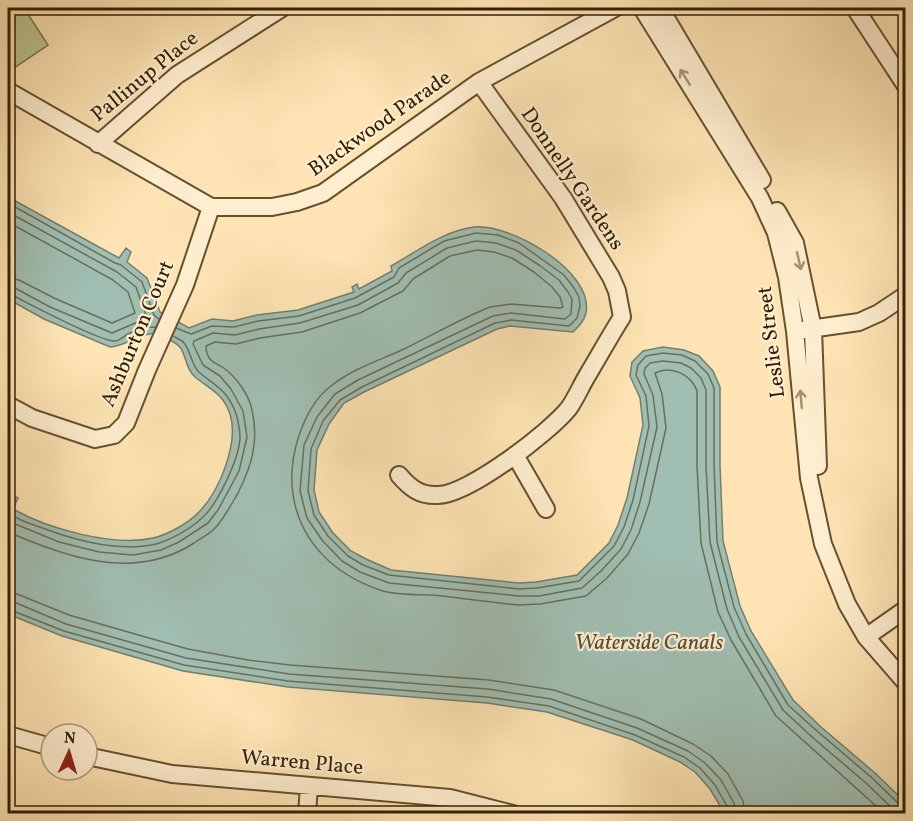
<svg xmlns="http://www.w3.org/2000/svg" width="913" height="821" viewBox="0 0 913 821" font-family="Vollkorn,serif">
	<rect width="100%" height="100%" fill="#fee4b4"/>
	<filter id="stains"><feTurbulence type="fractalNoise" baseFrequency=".00333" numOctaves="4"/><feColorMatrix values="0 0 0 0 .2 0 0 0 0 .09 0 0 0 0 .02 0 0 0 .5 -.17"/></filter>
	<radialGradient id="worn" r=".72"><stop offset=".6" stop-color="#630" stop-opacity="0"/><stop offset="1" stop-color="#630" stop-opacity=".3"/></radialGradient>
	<!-- green -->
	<path fill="#bdc58f" stroke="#787249" stroke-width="1.5" d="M8,8H24L48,45L8,72Z"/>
	<!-- water -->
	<path fill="#a0beb2" stroke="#747f6c" stroke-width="1.5" d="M8,197L119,258L126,248L131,252L127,262L147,278L160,312L189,328L212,319L233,321L257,315L298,310L354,292L352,287L357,284L359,289L392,271L391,266C418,251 443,231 474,227C510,223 594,271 586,313C584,321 579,326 573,332L510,326L497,329L364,392L344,403L329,424L317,450L314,490L319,512L333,533L351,551L366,559L391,570L519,583L536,582L577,575L609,543L618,525L627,498L643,425L640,398L630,376L632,362L643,351L663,347L684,350L699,356L713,371L720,387V465L723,541L740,606L751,631L793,700L821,727L875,773L903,800L905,804V813H722V809L710,789L695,772L680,762L633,740L547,712L487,703L288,687L183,671L62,636L8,614V502L11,494L18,498L13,509C48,529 114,547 153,538C168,535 190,522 200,511C220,490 239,442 230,414C223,393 209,389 194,376C186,369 186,355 180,347C175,341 163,337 156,333C138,334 126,346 110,347L44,319L8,299Z"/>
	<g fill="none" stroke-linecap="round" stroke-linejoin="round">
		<!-- shore -->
		<path stroke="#6a6f5a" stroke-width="1.5" d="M8,203L115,263L121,265L142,282L154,315L159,319
			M8,212L117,272L136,287L147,318L112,333L50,307L15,288L8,287
			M8,222L113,280L128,292L135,313L112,323L54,298L19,280L8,278
			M8,294L12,295C28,303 102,343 116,341C120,340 124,336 128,334C136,330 146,327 155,327
			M176,328L191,334L212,326L234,327L258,321L299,316L355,298L394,277L399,268L444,241L476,233L498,235L519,243L564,275L574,288L579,297L580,306L577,318L569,326L511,320L495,323L362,387L340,400L323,421L311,449L308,491L314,515L328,536L348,556L363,565L389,575L519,589L537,588L579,581L614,546L624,527L633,500L649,426L646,396L636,375L638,365L646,356L663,353L682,355L695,361L708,374L714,388V465L717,542L734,607L746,634L788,705L817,731L871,777L899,804L906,806
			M8,510C15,521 36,525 48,530C81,542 121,552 156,544C171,540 192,528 203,517C218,503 239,459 240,438C240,431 238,418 235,411C226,389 215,386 199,372C191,365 191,351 184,343C182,340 176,338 173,336
			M8,521L59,542L99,552L133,555L161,550L179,542L208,523L218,510L239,471L247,437L243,411L231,389L220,376L203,365L193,344L194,341L213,333L235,335L259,329L300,323L358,305L398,283L406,273L447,248L476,241L496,243L516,250L539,265L559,280L568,292L572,299L571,314L565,319L511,313L493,316L358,380L335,394L317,417L304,445L300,491L307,518L322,540L342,561L360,572L389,583L519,596H539L582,588L601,571L621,549L631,530L640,502L657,427L653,395L644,374L645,368L650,363L663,361L681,363L691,368L701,378L706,390V466L710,542L727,609L739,637L783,710L812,737L866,783L894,810L901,814
			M8,532C67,557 134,582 194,543C201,538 210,534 216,527C225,517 231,505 238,493C252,465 259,441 252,410C249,395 237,378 225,369C220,365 213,363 210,359C207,355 206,350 206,346L215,342L236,344L260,338L302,332L360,313L403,291L413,279L450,256L477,250L494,252L512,258L534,272L552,287L560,297L563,307L560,308L511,304L490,307C460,319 433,335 404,349C380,360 352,369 331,386C307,404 294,442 292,470C289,531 327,573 383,591C401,596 423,594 442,596C468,599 493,603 519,605L540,604L586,596L607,578L628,554L639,533L649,504L666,428L662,394L655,373C671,365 691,374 697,391V466L701,543L718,612L731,640L776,716L885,814
			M8,593L17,594L69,615L142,636L188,649L248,660L290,665L489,680L554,690L641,719L693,744L711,756L728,774L743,801L745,814
			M8,602H14L66,624L186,658L289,674L488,689L551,699L637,728L688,751L705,763L721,780L734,803L736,814
			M8,609L64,631L184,665L288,681L487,697L549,706L635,735L684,757L700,768L715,785L727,806L728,814"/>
		<defs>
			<path id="minor" d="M642,8L760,198L776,233L787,277L795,331L809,478L823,544L847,604L866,637L906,683
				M660,8L762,180
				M855,8L906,86
				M8,91L211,207H272L297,202L323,193L479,82L615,8
				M98,144L177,75L282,8
				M777,211L795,243L813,329L818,466
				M803,330L859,322L879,313L906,295
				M8,405L32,418L95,439L114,435L126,423L147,370L185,285L211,207
				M515,455L546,509
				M399,475C410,488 420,496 438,495C468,495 550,432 569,408C576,398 581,386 587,376C599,356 610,336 622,317L617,291L611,277L563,198L479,82
				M866,637L906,609
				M12,736L51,747
				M87,756L172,774L450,798L513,814
				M307,814L309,786"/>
		</defs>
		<!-- minor casing -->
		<use href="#minor" stroke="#66512f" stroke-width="20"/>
		<!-- minor -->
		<use href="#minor" stroke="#feedce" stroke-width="16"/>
	</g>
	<!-- one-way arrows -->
	<defs><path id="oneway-shaft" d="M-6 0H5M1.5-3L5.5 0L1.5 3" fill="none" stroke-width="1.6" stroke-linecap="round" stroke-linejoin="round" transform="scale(1.5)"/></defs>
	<g stroke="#a39173">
		<use href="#oneway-shaft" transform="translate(685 77) rotate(-122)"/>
		<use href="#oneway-shaft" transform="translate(799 261) rotate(77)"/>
		<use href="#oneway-shaft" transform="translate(801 399) rotate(-95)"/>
	</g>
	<g text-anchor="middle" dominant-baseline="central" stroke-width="4.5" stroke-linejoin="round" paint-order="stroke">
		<!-- street labels -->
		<g font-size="21" fill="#332003" stroke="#feedce">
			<text transform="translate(145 77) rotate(-39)">Pallinup Place</text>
			<text transform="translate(380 124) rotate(-35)">Blackwood Parade</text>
			<text transform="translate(572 179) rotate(56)">Donnelly Gardens</text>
			<text transform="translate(138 334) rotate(-67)">Ashburton Court</text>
			<text transform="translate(772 342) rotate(-97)">Leslie Street</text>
			<text transform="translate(302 763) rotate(5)">Warren Place</text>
		</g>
		<!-- water labels -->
		<g font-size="22" font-style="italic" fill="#544f38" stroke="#feedce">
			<text x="649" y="643">Waterside Canals</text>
		</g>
	</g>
	<!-- margin -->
	<rect width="913" height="821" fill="none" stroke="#fee4b4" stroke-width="30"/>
	<rect x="9" y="9" width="895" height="803" fill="none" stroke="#332003" stroke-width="3"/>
	<rect x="15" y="15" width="883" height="791" fill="none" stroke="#332003" stroke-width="1.5"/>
	<!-- north arrow -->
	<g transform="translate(69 752) rotate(4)"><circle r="28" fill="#feedce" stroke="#ad9b7d" stroke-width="1.5"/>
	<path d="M0-4.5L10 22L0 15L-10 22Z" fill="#8f2418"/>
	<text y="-9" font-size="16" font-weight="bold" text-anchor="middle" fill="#332003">N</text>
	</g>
	<rect width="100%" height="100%" filter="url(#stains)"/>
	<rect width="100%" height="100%" fill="url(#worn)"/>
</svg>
